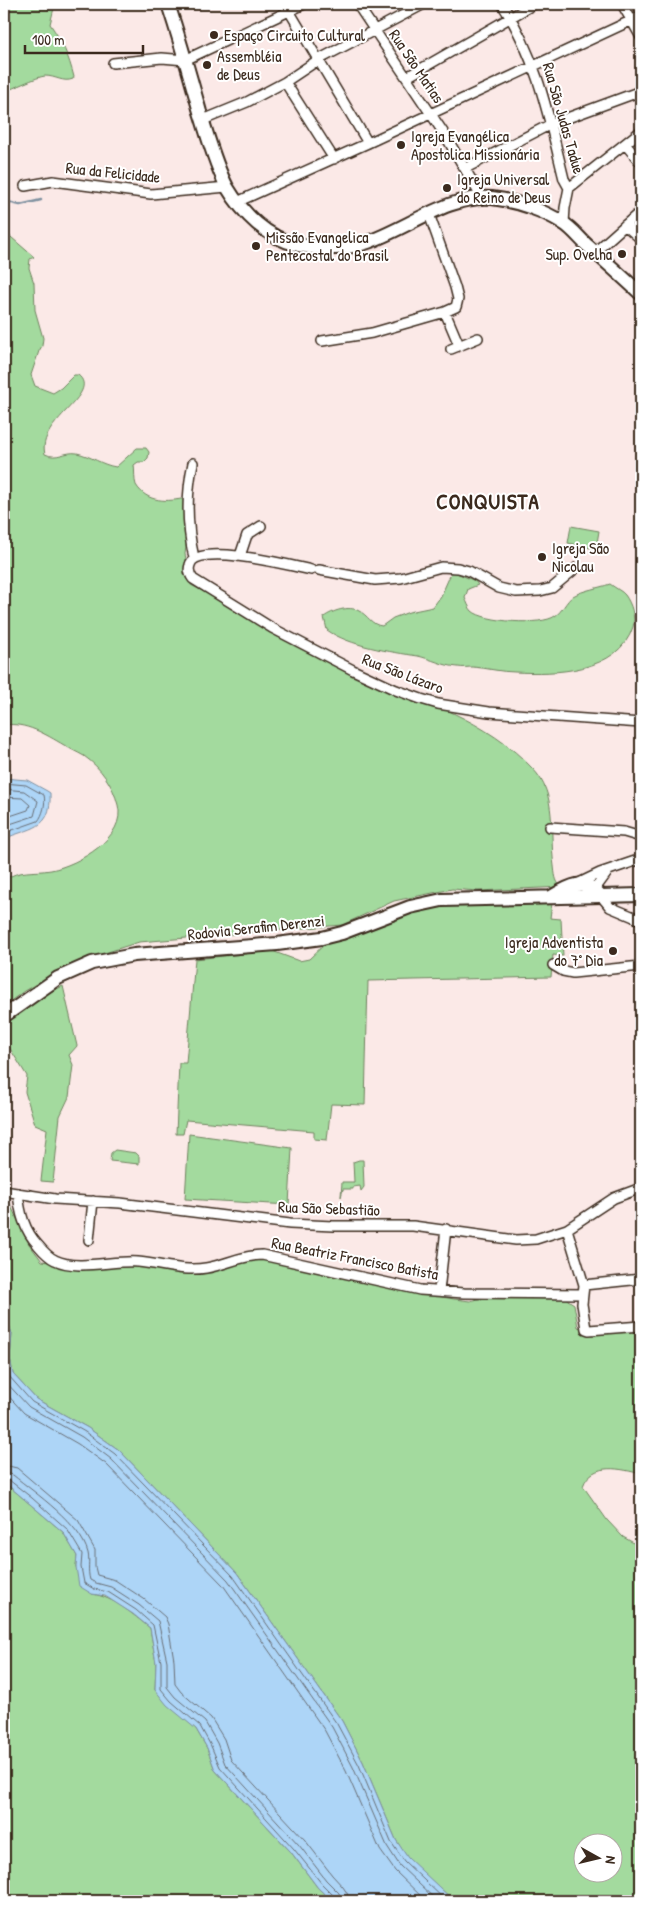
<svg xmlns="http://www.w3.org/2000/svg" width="645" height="1905" viewBox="0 0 645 1905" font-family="'Patrick Hand',sans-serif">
	<rect width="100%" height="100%" fill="#fbe9e7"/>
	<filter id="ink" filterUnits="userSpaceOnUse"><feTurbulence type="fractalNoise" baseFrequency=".02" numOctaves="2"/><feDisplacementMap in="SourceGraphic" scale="10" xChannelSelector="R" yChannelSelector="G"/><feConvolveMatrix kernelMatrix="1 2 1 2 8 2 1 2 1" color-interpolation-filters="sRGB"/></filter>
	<g filter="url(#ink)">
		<!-- green -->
		<path fill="#a3da9e" stroke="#6f825e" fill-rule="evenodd" d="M4,4H55L50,24C62,41 69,57 74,77L73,79C63,83 56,76 45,76C36,77 14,88 4,92Z
			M4,231L34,257L30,259L29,268L34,283L35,310L43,338L42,346L39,351L31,375L35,386L53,393L61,388L74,375H78C102,394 36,422 45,454C57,460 65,451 77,453C91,456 102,465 116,467L137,448H146L149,452L148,458L144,462H138L134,465C135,471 134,480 136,485C147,503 168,502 186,498L189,524L185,554L191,585C263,623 335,658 408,694C422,701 438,705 453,713C482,727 511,745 533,769C558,795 549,833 554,866C555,874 555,881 561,887L478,891L452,889L394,901L342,925L139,942L86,959L65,968L24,991L4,1006V880C19,869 34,873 51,870C78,865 127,837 118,805C113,785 101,768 84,756C77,752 70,749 64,745C45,734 26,722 4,725Z
			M571,526L599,531L596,549L568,543Z
			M452,571L475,581L478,585L468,589L465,598C467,602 469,608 472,611C484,622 542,626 555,616C562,612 566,601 573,596C583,590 599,588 610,584C615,588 622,591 625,595C631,603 636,618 633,627C618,673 555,674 515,672C501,672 487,668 473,667C468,667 463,668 458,667C444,666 431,659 418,656C391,652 349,646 327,630L324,617C332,611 349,605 359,611C368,615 371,625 382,626L393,618L409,612L433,607L441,596Z
			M448,903H552L550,918L561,919L563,956L553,955L551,977L368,981L365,1105L331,1104L327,1140L314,1139V1131L186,1120L183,1134H176L179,1063H186L195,959L272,951L299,961L309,959L327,942L413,910Z
			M63,986L77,1046L69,1055L73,1065L69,1097L60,1116L53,1182L41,1181L47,1129L35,1124L25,1092L27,1076L4,1039V1024C21,1007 41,996 63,986Z
			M189,1134L292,1148L289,1205L185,1199Z
			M115,1150L136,1153L139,1156V1164L110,1161L111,1153Z
			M359,1160H363L364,1187L361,1191L360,1186L353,1187V1189H343L341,1197L342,1182H354L353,1162Z
			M4,1196L8,1200L29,1244L42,1261L92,1268L142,1265L186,1272L257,1259L284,1260L380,1286L454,1299L470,1301L496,1295L565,1298L574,1304L578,1327L591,1331L641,1329V1474C622,1469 592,1461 583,1486L607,1520L623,1537L641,1547V1901H454L408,1859L396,1840L363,1762L342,1721L237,1573L119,1450L88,1428L36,1399L13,1374L10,1358L12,1334L4,1311ZM582,1842H612V1872H582Z
			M4,1482L63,1532L77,1556L76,1567L92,1594C114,1597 132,1614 150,1628L156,1663L155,1690L196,1729L207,1748L215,1770L291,1852L318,1888L332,1901H4Z"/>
		<!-- water -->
		<path fill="#add5f7" stroke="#7f91a0" d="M4,778L27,780L47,791L50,793C52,831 30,827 4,839Z
			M4,1311L12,1334L10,1358L13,1374L36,1399L88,1428L119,1450L237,1573L342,1721L363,1762L396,1840L408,1858L454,1901H332L318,1888L291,1852L215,1770L207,1748L196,1729L167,1705L155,1690L156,1663L150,1628L133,1614L105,1596L92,1594L79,1586L76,1567L77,1556L63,1532L4,1482Z"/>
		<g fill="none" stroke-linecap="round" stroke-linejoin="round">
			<!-- shore -->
			<path stroke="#696e75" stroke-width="1" d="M4,783L26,785L44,795C46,803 43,815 38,821L4,833
				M4,789L24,791L38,801L34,816L4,826
				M4,797L22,798L30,805L28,810L4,818
				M4,1326L7,1334L6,1358L8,1375L32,1402L85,1432L115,1454L233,1576L337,1724L359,1765L391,1842L404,1861L446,1901
				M4,1380L29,1407L82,1437L111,1459L228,1580L332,1727L353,1767L387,1846L400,1866L437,1901
				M4,1391L24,1413L78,1444L106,1464L223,1585L325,1731L346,1771L380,1850L395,1871L426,1901
				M4,1465L17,1468L78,1520L95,1550V1567L97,1575L115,1580L144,1599L165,1617L168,1624L174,1660L175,1684L181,1692L211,1718L224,1739L231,1760L305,1840L332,1875L343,1887L347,1893L349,1901
				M4,1472L13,1475C35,1493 81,1524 88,1553C90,1561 87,1570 90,1580L96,1583L111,1587L139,1605L158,1621L167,1661V1687L175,1697L205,1722L217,1743L225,1764L299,1845L326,1880L339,1893L341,1901
				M4,1479L9,1480L32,1498L67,1529L82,1554L81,1567L84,1583L94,1589L108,1592L136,1610L153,1625L161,1662V1689L171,1701L200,1726L211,1746L220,1767L294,1849L322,1884L334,1896L335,1901"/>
			<!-- stream -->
			<path stroke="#7f91a0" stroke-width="2.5" d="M4,201L20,205L41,200"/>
			<defs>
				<path id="minor" d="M285,4L368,143
					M357,4L445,135L482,198
					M502,4C537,57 549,118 564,179L569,188
					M622,4L641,37
					M113,63L162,58L185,60L304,4
					M407,77L534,4
					M285,82L334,159
					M203,120L247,102L285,82L318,60L424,4
					M625,144L641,163
					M466,168L551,124L641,91
					M25,186L53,181L151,194L227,187
					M237,202L368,143L641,16
					M564,223L565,208L569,188L641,131
					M625,225L641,239
					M595,252L641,211
					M445,312L459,345
					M322,341L372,333L445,312L456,307L458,299L455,287L429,214
					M451,349L478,338
					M193,463C186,494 187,527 194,558
					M240,556L247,535L261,526
					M311,570C293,566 195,541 190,565C188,570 190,575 193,579L272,628L353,670L396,690L421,699L438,704L489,712L641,723
					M319,570L375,580L401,578L441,567L458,568L469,571L499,588L516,592L540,591L552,588L576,568
					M550,827L624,832L641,837
					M577,884L600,873L641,859
					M595,889L609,870
					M601,896L610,907L641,920
					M553,965L563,971L573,973L641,966
					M4,1191L55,1199L120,1203L290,1224L333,1226H413L516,1240L536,1239L567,1229L614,1198L641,1188
					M18,1193C20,1213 24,1230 38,1245C43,1251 48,1257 55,1260C77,1271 113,1260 138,1262C161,1264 184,1272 206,1268C225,1265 242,1255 262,1255L420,1290L464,1293L583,1294
					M567,1229L584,1285L582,1304L586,1329L589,1330L641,1326
					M89,1240L93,1201
					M584,1285L641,1279
					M439,1291L446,1229"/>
				<path id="secondary" d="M168,4C180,40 190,76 200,112C208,137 215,164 227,187C243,214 267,238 298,245C320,249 344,250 365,243C405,230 449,194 492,198C516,201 543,210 563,223C572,228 580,239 588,246C606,262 624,278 641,294
					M551,897C569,886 585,876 601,896
					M4,1016L58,978L92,963L134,955L277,944L322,938L342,933L410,907L442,900L641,895"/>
			</defs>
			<!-- minor casing -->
			<use href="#minor" stroke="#3b2a1e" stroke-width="12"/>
			<!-- secondary casing -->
			<use href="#secondary" stroke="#3b2a1e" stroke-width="16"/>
			<!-- minor -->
			<use href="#minor" stroke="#fff" stroke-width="9"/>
			<!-- secondary -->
			<use href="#secondary" stroke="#fff" stroke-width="12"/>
		</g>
	</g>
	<!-- markers -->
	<g fill="#3b2a1e" stroke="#fff" stroke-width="2">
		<circle cx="214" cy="35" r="5"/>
		<circle cx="207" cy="65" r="5"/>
		<circle cx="401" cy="145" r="5"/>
		<circle cx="447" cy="188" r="5"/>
		<circle cx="256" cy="246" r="5"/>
		<circle cx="622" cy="254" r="5"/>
		<circle cx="542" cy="557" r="5"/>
		<circle cx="613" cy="951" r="5"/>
	</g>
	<g text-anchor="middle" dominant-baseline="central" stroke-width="4" stroke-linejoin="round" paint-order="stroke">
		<!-- poi labels -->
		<g font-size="16" fill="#3b2a1e" stroke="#fff" text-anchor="start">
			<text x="224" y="35">Espaço Circuito Cultural</text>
			<text x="217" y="56">Assembléia<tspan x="217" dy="18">de Deus</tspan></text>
			<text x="411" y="136">Igreja Evangélica<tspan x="411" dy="18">Apostolica Missionária</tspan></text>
			<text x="457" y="179">Igreja Universal<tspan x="457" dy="18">do Reino de Deus</tspan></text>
			<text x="266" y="237">Missão Evangelica<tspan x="266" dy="18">Pentecostal do Brasil</tspan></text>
			<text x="612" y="254" text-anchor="end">Sup. Ovelha</text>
			<text x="552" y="548">Igreja São<tspan x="552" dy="18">Nicolau</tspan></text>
			<text x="603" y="942" text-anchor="end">Igreja Adventista<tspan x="603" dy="18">do 7˚ Dia</tspan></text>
		</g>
		<!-- street labels -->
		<g font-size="16" fill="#3b2a1e" stroke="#fff">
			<text transform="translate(417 66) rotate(56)">Rua São Matias</text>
			<text transform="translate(564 118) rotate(74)">Rua São Judas Tadue</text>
			<text transform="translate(113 172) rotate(6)">Rua da Felicidade</text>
			<text transform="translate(403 673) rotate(21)">Rua São Lázaro</text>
			<text transform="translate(256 927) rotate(-6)">Rodovia Serafim Derenzi</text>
			<text transform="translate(329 1208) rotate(2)">Rua São Sebastião</text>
			<text transform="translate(355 1258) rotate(11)">Rua Beatriz Francisco Batista</text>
		</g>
		<!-- district labels -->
		<g font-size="21" font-weight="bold" letter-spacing="1" fill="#3b2a1e" stroke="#fff">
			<text x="488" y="501">CONQUISTA</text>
		</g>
	</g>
	<!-- margin -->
	<rect width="645" height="1905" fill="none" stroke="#fff" stroke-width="20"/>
	<rect x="10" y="10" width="625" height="1885" fill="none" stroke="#3b2a1e" stroke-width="2" filter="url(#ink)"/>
	<!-- north arrow -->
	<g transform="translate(598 1858) rotate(98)"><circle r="24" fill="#ffffff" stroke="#b1aaa5"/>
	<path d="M0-4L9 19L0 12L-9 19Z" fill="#3b2a1e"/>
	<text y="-8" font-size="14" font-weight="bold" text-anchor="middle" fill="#3b2a1e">N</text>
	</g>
	<!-- scale -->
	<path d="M25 45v8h118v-8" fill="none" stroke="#3b2a1e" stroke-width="2.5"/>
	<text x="32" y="45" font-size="15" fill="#3b2a1e" stroke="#ffffff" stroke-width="4" paint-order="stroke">100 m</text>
</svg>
